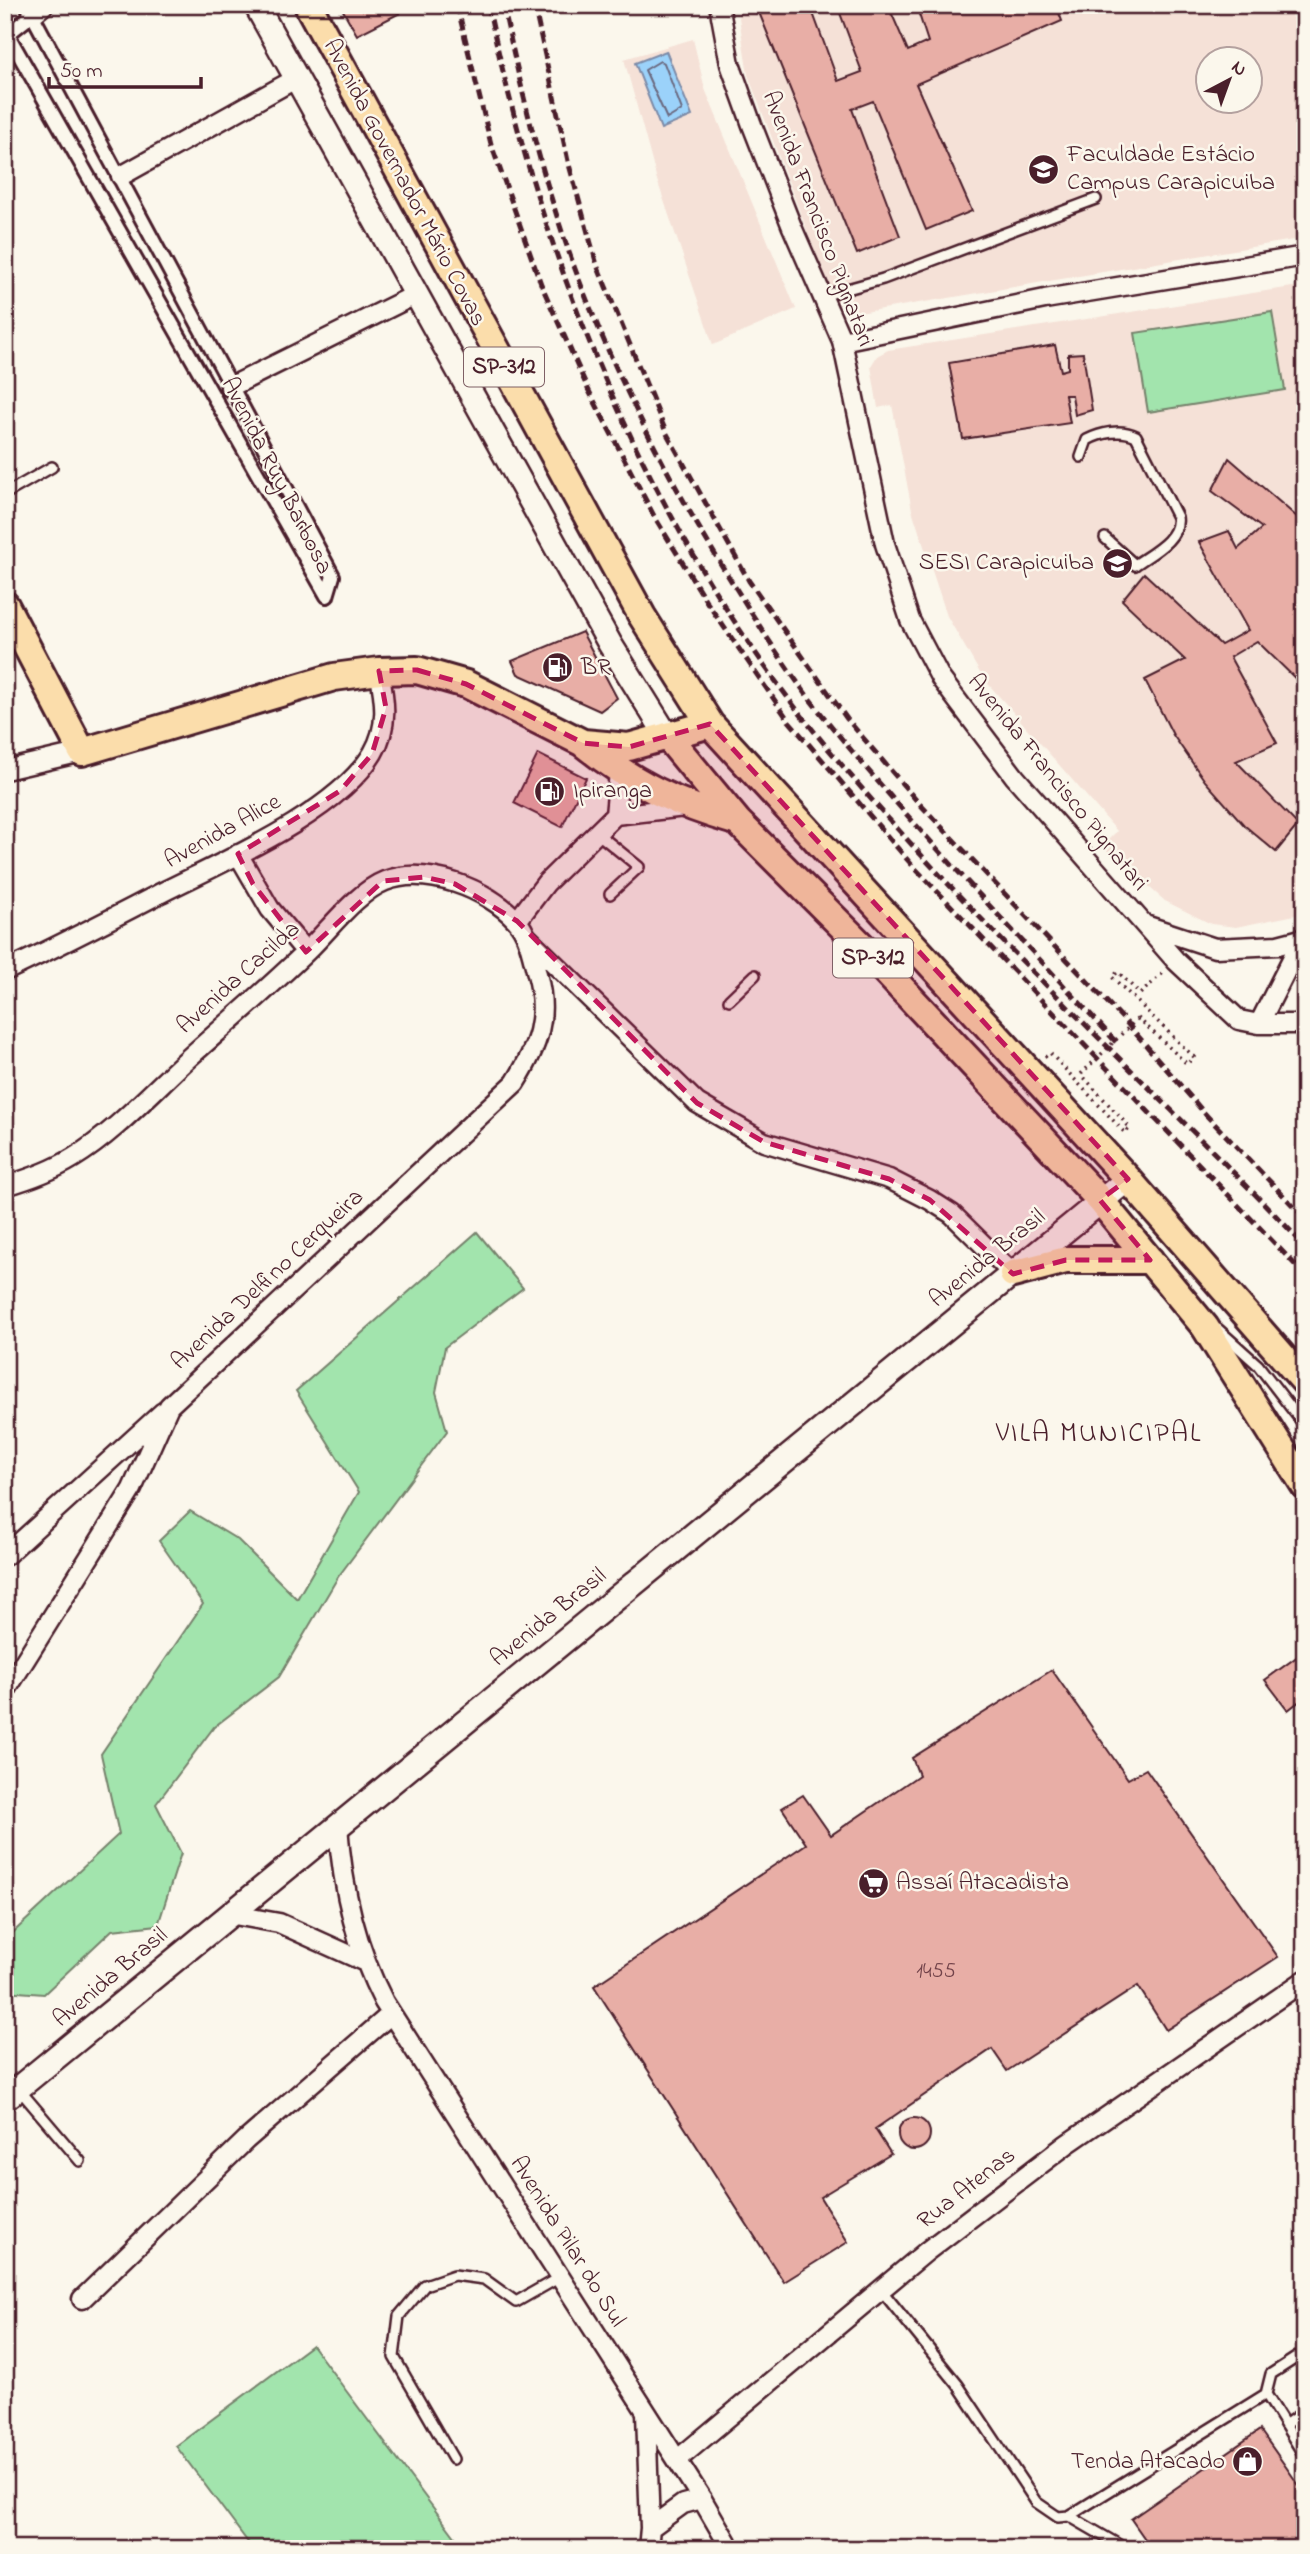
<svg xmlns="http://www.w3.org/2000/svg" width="1310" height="2554" viewBox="0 0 1310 2554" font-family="'Indie Flower',sans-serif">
	<rect width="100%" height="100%" fill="#fbf7ec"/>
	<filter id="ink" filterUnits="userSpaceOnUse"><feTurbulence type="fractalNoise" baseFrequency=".0143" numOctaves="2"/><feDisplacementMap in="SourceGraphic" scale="14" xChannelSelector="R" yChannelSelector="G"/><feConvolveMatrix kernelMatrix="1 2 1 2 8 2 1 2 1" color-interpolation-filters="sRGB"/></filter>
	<g filter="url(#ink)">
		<!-- built -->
		<path fill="#f5e1d7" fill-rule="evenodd" d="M737,5H1287L1305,49V238L859,313L834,302L748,75ZM1208,60H1250V102H1208Z
			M693,39L705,89L796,309L713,345L657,180L624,59Z
			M1292,287H1305V910L1300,914L1236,927L1211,924L1165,901L1102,846L1117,831L983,678L947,616L912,510L892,405L878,408L871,366L877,356L888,350Z"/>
		<!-- green -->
		<path fill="#a2e4ad" stroke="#76826c" stroke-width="2" d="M1272,312L1285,390L1148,412L1135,333Z
			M477,1232L523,1288L445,1347L436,1392L447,1431L338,1577L279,1677L214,1727L156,1804L181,1853L158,1925L112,1930L44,1994L5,1991V1940L119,1834L101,1754L203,1604L159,1541L190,1511L238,1540L297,1599L359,1492L296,1391Z
			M312,2345L464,2549H253L176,2446Z"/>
		<!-- water -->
		<path fill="#9bd2fa" stroke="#7b8aa7" stroke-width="2" d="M666,51L692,116L661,129L635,63Z"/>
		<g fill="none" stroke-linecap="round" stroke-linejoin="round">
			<!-- shore -->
			<path stroke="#6a677e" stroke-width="2" d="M660,61L664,63L682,110L667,119L645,70Z"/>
		</g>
		<!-- building -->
		<path fill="#e8aea6" stroke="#4a1f2b" stroke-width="2" d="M340,5H396L400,13L357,35Z
			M756,5H810L838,81L862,72L837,5H888L908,51L928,42L916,5H1056L1062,21L916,84L972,211L926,230L873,101L852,109L900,236L857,254Z
			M1055,345L1061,371L1068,369V354L1083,353L1092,410L1075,415L1072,395H1065L1070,423L963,439L949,363Z
			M1229,458L1305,524V688L1257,641L1230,657L1277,743L1236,761L1298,825L1276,852L1244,825L1205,781L1173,735L1145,680L1185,660L1122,600L1144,573L1221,645L1248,630L1199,542L1229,531L1238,549L1262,528L1212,491Z
			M582,632L617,698L600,711L518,674L512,661Z
			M538,754L586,778L562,827L514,803Z
			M1305,1651V1697L1288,1710L1265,1680Z
			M1052,1670L1128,1779L1146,1769L1278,1957L1166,2030L1138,1986L1007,2071L992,2049L875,2129L891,2154L820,2197L848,2242L784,2282L594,1986L806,1844L782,1808L803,1795L831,1835L919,1775L912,1758Z
			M898 2134a16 16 0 1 1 32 0a16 16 0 1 1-32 0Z
			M1260,2430L1305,2494V2549H1152L1131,2519Z"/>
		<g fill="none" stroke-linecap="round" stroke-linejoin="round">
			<defs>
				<path id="service" d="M822,296L883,279L1096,199
					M1081,457L1087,440C1100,433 1121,428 1136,436L1177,517C1181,539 1150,554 1135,565L1105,538
					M5,494L52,467
					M597,833L639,867L610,894
					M729,1000L755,975
					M1218,1329L1258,1365L1305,1426
					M18,2088L80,2161
					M882,2291L958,2385L1036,2502L1058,2517L1069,2516L1266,2394
					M1305,2352L1271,2374L1266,2394L1305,2457
					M1285,2425L1305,2411
					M453,2459L394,2357L399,2316L425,2285L454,2275L484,2279L516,2302L560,2277
					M1069,2516L1126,2549"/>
				<path id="pedestrian" d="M27,5L333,576L327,596
					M5,30L327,596
					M8,34L32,15"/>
				<path id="minor" d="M719,5L730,64L752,125L792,227L842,341L885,544L910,620L941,679L1015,777L1176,961L1239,1020L1259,1024H1305
					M32,15L44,5
					M5,37L8,34
					M121,176L297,78
					M842,341L1045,299L1305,256
					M230,387L415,295
					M5,770L82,752
					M615,815L619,772
					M238,854L270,909L306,952
					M517,921L546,883L615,815L685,807
					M1145,925L1215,948L1278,945L1305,938
					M528,938L697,1103L764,1142L889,1179L930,1200L952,1214L1013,1274
					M5,971C57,947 107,921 157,895C220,863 337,814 373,753C389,726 385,700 379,671
					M1259,1024L1301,941
					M5,1186C29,1179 52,1171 73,1158C115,1133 156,1087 193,1054C231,1020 270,987 307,951C329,930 357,892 385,881C426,865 488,889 516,920C529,934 532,956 537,974C549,1017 538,1046 515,1083L169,1406L132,1489L5,1692
					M5,1556L163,1412
					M338,1825C342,1888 355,1946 384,2002L702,2499L731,2549
					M229,1914L279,1923L363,1961
					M82,2299L246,2140L391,2014
					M646,2413L650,2528L648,2549
					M677,2460L927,2251L1067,2144L1305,1980
					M650,2528L683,2504L702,2499"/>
				<path id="secondary" d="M256,5L610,644L667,736
					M5,2099L1128,1179"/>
				<path id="primary" d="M308,5L642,616L710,724L1128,1179L1305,1382
					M5,605L82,752L334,677L379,671L417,670L466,684L583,743L629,747L710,724
					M667,736L738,822L860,944L1100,1200L1205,1327L1305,1486
					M584,744C634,784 676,804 738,822
					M1013,1274L1066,1260H1150"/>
			</defs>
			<!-- service casing -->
			<use href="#service" stroke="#4a1f2b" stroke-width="14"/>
			<!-- pedestrian casing -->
			<use href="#pedestrian" stroke="#4a1f2b" stroke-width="18"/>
			<!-- minor casing -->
			<use href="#minor" stroke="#4a1f2b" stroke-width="23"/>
			<!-- secondary casing -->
			<use href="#secondary" stroke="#4a1f2b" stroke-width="28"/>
			<!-- primary casing -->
			<use href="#primary" stroke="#4a1f2b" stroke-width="32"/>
			<!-- path -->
			<path stroke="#4a1f2b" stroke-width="3.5" stroke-dasharray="2 5" stroke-linecap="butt" d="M1138,1018L1187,1064L1194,1057L1112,977L1118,972L1140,994L1163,973
				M1045,1057L1050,1053L1125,1133L1130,1128L1081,1074"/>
			<!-- service -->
			<use href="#service" stroke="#fbf7ec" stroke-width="9"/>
			<!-- pedestrian -->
			<use href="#pedestrian" stroke="#fbf7ec" stroke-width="12"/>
			<!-- minor -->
			<use href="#minor" stroke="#fbf7ec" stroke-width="18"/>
			<!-- secondary -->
			<use href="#secondary" stroke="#fbf7ec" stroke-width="23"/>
			<!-- primary -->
			<use href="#primary" stroke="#fbddab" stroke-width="26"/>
			<!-- rail -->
			<path stroke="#4a1f2b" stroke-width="5" stroke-dasharray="10 5" stroke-linecap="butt" d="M457,5L491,144L541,284L588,389L654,516L708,604L789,721L912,865L1305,1275
				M488,5C544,272 651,534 826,746C973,924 1146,1079 1305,1246
				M503,5C524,103 548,202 585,295C626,398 678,497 737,590C765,635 794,681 828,722C918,833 1019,936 1116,1042
				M534,5L568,161L597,265L666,432L749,581L847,719L917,801L1125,1021L1207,1116L1305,1218"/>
			<!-- path-bridge -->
			<path stroke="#4a1f2b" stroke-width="3.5" stroke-dasharray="2 5" stroke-linecap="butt" d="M1081,1074L1138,1018"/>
		</g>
	</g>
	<!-- marked area -->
	<path fill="#c2185b" fill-opacity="0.2" stroke="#c2185b" stroke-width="5" stroke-dasharray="14 9" stroke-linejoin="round" d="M417,670L466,684L583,743L629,747L710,724L1128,1179L1100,1200L1150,1260H1066L1013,1274L930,1200L889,1179L764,1142L697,1103L517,921L455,884L424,877L383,881L306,952L253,884L238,854L340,791L372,754L386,708L379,671Z"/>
	<!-- icons -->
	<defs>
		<symbol id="university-disc" viewBox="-11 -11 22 22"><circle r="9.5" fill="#4a1f2b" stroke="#fbf7ec"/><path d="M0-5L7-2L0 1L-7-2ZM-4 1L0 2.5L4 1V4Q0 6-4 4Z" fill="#fff"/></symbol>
		<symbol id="fuel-disc" viewBox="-11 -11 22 22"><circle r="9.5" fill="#4a1f2b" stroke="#fbf7ec"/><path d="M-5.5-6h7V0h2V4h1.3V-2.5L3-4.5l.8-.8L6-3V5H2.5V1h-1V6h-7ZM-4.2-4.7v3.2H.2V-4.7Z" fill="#fff"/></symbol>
		<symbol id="supermarket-disc" viewBox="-11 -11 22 22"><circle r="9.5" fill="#4a1f2b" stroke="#fbf7ec"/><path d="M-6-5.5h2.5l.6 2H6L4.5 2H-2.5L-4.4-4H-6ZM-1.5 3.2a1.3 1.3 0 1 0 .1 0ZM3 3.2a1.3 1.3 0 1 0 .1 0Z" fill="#fff"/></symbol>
		<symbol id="shop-disc" viewBox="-11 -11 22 22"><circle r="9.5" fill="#4a1f2b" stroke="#fbf7ec"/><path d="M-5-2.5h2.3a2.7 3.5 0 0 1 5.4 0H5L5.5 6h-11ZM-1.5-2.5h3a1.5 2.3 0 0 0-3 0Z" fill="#fff"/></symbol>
	</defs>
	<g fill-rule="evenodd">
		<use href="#university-disc" x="1026" y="152" width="35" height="35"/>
		<use href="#university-disc" x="1100" y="546" width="35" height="35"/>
		<use href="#fuel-disc" x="540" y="650" width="35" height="35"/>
		<use href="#fuel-disc" x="532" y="774" width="35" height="35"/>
		<use href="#supermarket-disc" x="856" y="1866" width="35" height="35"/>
		<use href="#shop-disc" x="1230" y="2444" width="35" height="35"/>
	</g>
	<g text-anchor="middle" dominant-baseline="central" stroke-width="5" stroke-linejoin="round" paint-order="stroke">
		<!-- number labels -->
		<g font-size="21" fill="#72434a">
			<text x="936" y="1972">1455</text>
		</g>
		<!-- shield labels -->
		<g fill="#fbf7ec" stroke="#7f6065" stroke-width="2">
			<rect x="464" y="347.5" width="80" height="39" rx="5"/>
			<rect x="833" y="938.5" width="80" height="39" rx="5"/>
		</g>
		<g font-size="23" font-weight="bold" fill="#4a1f2b">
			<text x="504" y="367">SP-312</text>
			<text x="873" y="958">SP-312</text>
		</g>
		<!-- poi labels -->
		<g font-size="24" fill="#4a1f2b" stroke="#fbf7ec" text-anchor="start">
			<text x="1067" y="155">Faculdade Estácio<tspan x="1067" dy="28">Campus Carapicuiba</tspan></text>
			<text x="1094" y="563" text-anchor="end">SESI Carapicuiba</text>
			<text x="581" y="668">BR</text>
			<text x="573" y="791">Ipiranga</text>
			<text x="896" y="1883">Assaí Atacadista</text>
			<text x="1225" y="2462" text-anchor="end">Tenda Atacado</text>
		</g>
		<!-- street labels -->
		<g font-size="24" fill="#4a1f2b" stroke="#fbf7ec">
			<text transform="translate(404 183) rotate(62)">Avenida Governador Mário Covas</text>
			<text transform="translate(817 219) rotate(69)">Avenida Francisco Pignatari</text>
			<text transform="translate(276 476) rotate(63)">Avenida Ruy Barbosa</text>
			<text transform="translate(1057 783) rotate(51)">Avenida Francisco Pignatari</text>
			<text transform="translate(223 832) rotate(-29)">Avenida Alice</text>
			<text transform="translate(239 978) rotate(-42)">Avenida Cacilda</text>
			<text transform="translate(988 1259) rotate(-39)">Avenida Brasil</text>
			<text transform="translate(268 1280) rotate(-43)">Avenida Delfino Cerqueira</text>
			<text transform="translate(549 1618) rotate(-39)">Avenida Brasil</text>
			<text transform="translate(111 1978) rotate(-40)">Avenida Brasil</text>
			<text transform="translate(967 2189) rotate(-38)">Rua Atenas</text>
			<text transform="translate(567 2242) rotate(58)">Avenida Pilar do Sul</text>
		</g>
		<!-- quarter labels -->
		<g font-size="28" letter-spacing="2" fill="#4a1f2b" stroke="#fbf7ec">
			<text x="1099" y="1434">VILA MUNICIPAL</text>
		</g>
	</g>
	<!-- margin -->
	<rect width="1310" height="2554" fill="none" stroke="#fbf7ec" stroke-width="28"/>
	<rect x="14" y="14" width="1282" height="2526" fill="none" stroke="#4a1f2b" stroke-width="2.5" filter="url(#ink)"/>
	<!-- north arrow -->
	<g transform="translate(1229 80) rotate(41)"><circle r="33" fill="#fbf7ec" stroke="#b4a19f" stroke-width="2"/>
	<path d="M0-5L12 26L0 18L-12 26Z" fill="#4a1f2b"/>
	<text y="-10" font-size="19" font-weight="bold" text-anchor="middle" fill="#4a1f2b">N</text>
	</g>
	<!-- scale -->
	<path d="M49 77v10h152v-10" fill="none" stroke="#4a1f2b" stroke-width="3.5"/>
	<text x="60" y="77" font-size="21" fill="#4a1f2b" stroke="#fbf7ec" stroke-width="5" paint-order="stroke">50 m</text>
</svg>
